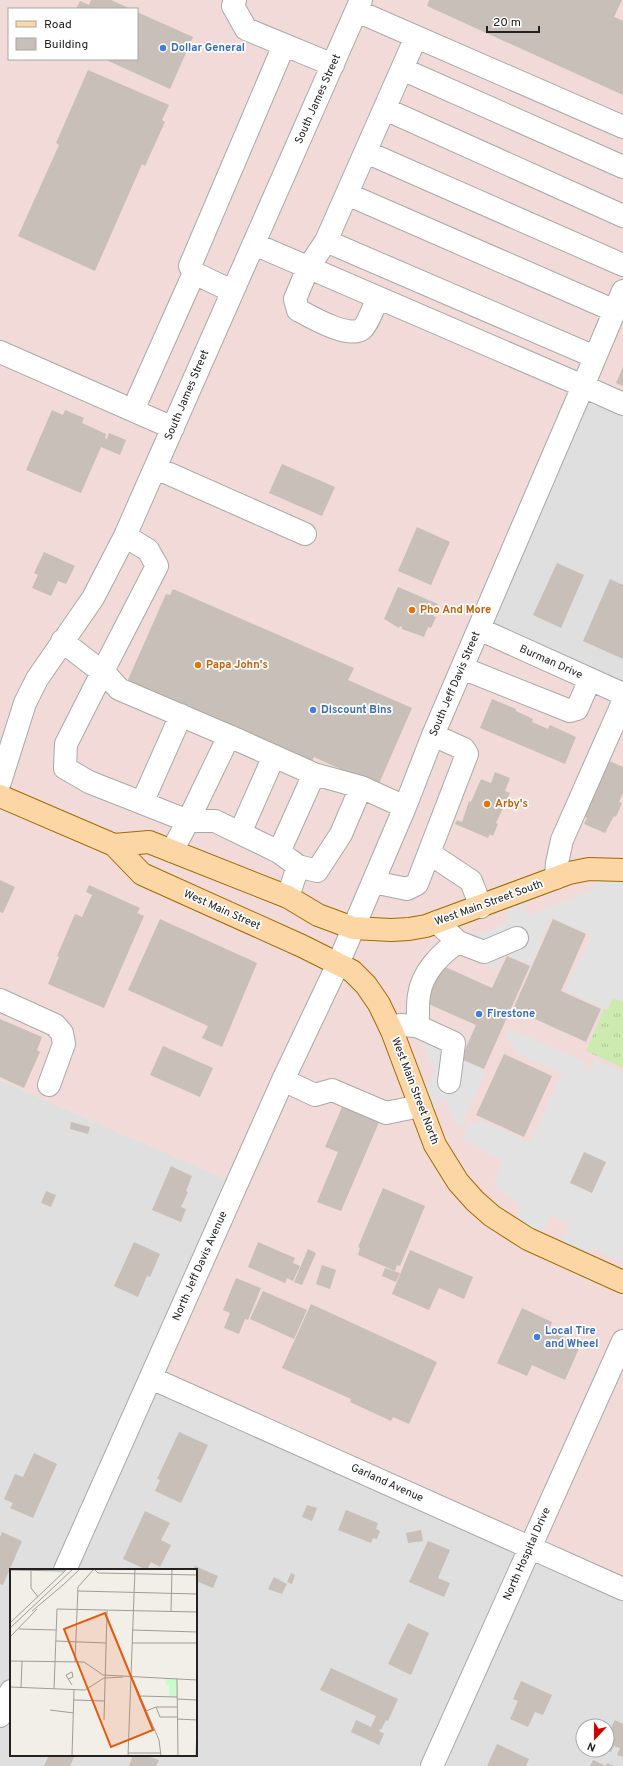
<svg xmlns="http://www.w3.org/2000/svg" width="623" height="1766" viewBox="0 0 623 1766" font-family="Overpass,sans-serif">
	<defs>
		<pattern id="grass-tufts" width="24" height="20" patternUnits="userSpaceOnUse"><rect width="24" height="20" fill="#cdebb0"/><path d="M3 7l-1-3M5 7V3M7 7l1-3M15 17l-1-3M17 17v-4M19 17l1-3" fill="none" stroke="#b0c997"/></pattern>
	</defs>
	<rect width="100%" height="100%" fill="#f2efe9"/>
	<!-- residential -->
	<path fill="#e0dfdf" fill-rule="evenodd" d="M579,397L623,404V694L479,629Z
		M0,1080L237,1184L623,1589V1766H0ZM11,1570H196V1755H11ZM583,1726H607V1750H583Z"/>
	<!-- commercial -->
	<path fill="#f2dad9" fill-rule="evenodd" d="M0,0H623V404L584,386L479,629L623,694V1589L151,1378L236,1184L0,1080ZM9,9H137V59H9Z"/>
	<!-- grass -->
	<path fill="url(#grass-tufts)" d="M613,998L623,1002V1068L586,1051L604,1009L607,1010Z"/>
	<!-- parking -->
	<path fill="#e2e2e2" d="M599,879L623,881V1001L614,997L606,1010L565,990L592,935L551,917L531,965L504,954L496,970L453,950L422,1017L467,1038L458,1058L486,1071L461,1127L456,1124L445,1099L440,1098L433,1114L425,1090L435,1071L423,1042L412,1035L403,1034L396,1013L402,1017L412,1016L447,945L438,937L428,934L474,936L496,928L504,923L509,917V910L505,908L531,896L526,907V913L528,915L574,898L590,890Z
		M510,1029L587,1063L584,1070L589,1072L595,1059L623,1072V1262L596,1250L591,1249L590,1255L560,1243L569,1225L551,1215L542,1235L516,1222L521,1206L494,1185L502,1160L462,1139L470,1121L478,1125L480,1120L530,1142L562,1073L518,1054L512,1045L513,1043L505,1039Z"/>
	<!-- building -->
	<path fill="#c7bfb8" d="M91,0H111L131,9H76L80,1L89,5Z
		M429,0H622L614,17L623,21V95L427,6Z
		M137,12L193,37L170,89L104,59H137Z
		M88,70L169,105L162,120L165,122L145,166L142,164L95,271L18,236L59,145L56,143Z
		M623,367V386L616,383Z
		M52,410L63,415L65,410L84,418L82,423L106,434L105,438L107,439L109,433L126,440L120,455L101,447L81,493L26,470Z
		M282,464L335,487L322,516L269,493Z
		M417,527L450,542L431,585L398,571Z
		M44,552L75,566L66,584L58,581L51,596L32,588L38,575L34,573Z
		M557,563L584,575L561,628L533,615Z
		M610,579L623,585V659L583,641Z
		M398,587L438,604L433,616L436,617L431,628L428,627L424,637L402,629V627L400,626L399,628L384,619Z
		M173,589L354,668L348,680L412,708L378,786L314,757L309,768L127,682L166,594L170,595Z
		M492,699L516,709V711L533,719L532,722L548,729L550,725L576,737L565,764L480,728Z
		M607,760L623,767V793L619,802L622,803L616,817L614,816L605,833L584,824L587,818L583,816Z
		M495,772L510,778L505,791L510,793L496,823L498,824L493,836L490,834L488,838L455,824L457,820L462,822L469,801L471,802L481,779L491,783Z
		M0,880L15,887L3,913L0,912Z
		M89,885L140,908L137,913L144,916L104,1008L48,984L59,957L57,956L75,914L82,917L92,895L86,892Z
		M160,919L257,963L222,1047L202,1038L208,1026L128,990Z
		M553,919L586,934L561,991L601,1009L586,1042L513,1009Z
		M507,956L530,966L484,1069L461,1059L476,1025L424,1002L441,965L492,988Z
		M0,1019L42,1037L37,1050L40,1052L24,1088L0,1077Z
		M163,1046L213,1068L200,1097L150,1075Z
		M504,1054L552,1076L524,1137L476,1115Z
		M343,1105L380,1120L341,1211L317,1202L338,1152L325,1147Z
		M71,1122L90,1127L88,1134L70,1129Z
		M584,1152L606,1162L592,1193L570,1183Z
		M171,1166L192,1176L186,1191L188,1192L181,1207L186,1209L181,1222L152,1210Z
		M383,1188L425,1206L400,1266L397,1265L395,1271L358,1255L360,1248L358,1247Z
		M46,1191L56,1195L51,1207L41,1203Z
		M134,1242L160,1254L150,1277L147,1276L138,1297L114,1286Z
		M258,1242L295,1258L293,1263L300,1266L293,1281L287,1278L285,1283L248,1267Z
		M308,1249L316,1253L302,1285L294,1282Z
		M410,1250L473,1277L464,1299L439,1288L429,1310L392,1294Z
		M322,1265L336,1270L330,1289L316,1284Z
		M385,1268L400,1273L396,1282L382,1276Z
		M236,1278L261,1288L248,1320L245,1319L239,1334L224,1328L230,1313L223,1310Z
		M263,1291L307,1310L294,1339L250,1319Z
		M311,1304L437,1362L409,1424L393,1417L391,1421L350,1402L351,1399L282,1368Z
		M522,1308L552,1322L549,1330L581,1344L565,1380L532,1365L527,1376L497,1363Z
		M179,1432L208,1445L181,1503L155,1491L160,1480L157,1479Z
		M34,1453L57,1464L33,1518L10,1508L13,1503L4,1499L15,1474L23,1477Z
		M307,1505L317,1508L312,1521L302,1517Z
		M346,1510L378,1523L376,1529L380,1531L377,1539L373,1538L371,1543L338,1530Z
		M145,1511L170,1523L161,1540L171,1545L160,1567L151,1562L147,1570L123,1559Z
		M421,1530L423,1541L408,1543L406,1533Z
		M2,1532L22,1541L3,1585L0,1584V1537Z
		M428,1541L450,1550L438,1578L450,1583L444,1597L409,1582Z
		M195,1566L218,1576L213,1588L196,1581V1570H193Z
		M291,1573L295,1575L292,1584L287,1582Z
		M274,1577L287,1584L282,1594L268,1589Z
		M408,1623L429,1633L411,1675L388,1664Z
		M331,1668L398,1699L388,1721L386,1720L381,1730L380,1729L379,1731L384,1734L379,1745L351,1732L356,1720L371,1727L376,1716L320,1690Z
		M521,1681L552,1695L543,1715L535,1712L528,1727L510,1719L518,1701L513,1699Z
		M615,1720L623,1724V1757L617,1755L620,1748L614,1746L611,1752L607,1751V1737Z
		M497,1744L529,1759L526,1766H487Z
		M49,1755H75L70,1766H44Z
		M133,1755H144L159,1760L156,1766H129Z
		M593,1760L606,1766L607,1763L614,1766H590Z"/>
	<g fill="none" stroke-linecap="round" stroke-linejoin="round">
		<defs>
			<path id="minor" d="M235,0L233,6L246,29L333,65
				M357,11L623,127
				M402,69L623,167
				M385,109L623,216
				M366,152L623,265
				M347,194L615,311
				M326,241L595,357
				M254,244L583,386L623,291
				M232,291L194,273L190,266L284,45
				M378,298C374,306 368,324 362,329C349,339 311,317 298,310L295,299L308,268L326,241L416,37
				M0,352L173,428
				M133,410L194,273
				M156,468L305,534
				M125,536L148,550L157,566L103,671L119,689L229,736
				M479,629L623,694
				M62,641L93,665L103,671L66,744L65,768L89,782L188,821L229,736L314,774L361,787
				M462,668L570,711L577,709L590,679
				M0,782L25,703L37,679L93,598L125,536L361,0
				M142,803L181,715
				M240,833L274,756
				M172,851L188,821H215L279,852L298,866L288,897
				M279,852L314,774
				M429,853L471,881L481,907
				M298,866L317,871L341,834L361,787L405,807
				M556,878L557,863L562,840L623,702
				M373,882L407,889L417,884L467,754L464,749L433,735
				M458,942L484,952L517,938
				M0,1000L55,1025L62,1033L64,1044L49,1085
				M417,1026L454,1043L449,1082
				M391,1028L400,1025L417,1026C419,1016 417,1006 419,995C422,973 440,954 458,942L437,922
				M283,1080L315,1095L332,1090L386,1113L420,1106
				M151,1378L623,1589
				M65,1570L283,1080L338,964L405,807L433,735L583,386L623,404
				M0,1716L11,1691
				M432,1766L623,1341"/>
			<path id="major" d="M0,796L114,845L142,874L302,946L352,971L366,985L379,1004L392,1031L435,1145L458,1182L475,1201L492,1216L528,1239L623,1282
				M114,845L149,842L288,897L318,915L353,928L391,930L409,929L426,926L569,873L589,869L623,870"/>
		</defs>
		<!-- minor casing -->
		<use href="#minor" stroke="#a9a9a9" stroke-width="24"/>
		<!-- major casing -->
		<use href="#major" stroke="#a06b00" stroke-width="24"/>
		<!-- minor -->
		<use href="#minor" stroke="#fff" stroke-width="22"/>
		<!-- major -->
		<use href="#major" stroke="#fcd6a4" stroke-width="22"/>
	</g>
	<!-- markers -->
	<g fill="#3f7fe0" stroke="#fff" stroke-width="1.5">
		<circle cx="163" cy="48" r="4"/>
		<circle cx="313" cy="710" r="4"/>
		<circle cx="479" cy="1014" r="4"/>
		<circle cx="537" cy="1337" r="4"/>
	</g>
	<g fill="#e8710a" stroke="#fff" stroke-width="1.5">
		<circle cx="412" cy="610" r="4"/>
		<circle cx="198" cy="665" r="4"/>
		<circle cx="487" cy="804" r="4"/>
	</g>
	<g text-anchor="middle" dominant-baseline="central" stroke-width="3.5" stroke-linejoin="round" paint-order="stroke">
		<!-- shop labels -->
		<g font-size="11" font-weight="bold" fill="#366cbe" stroke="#fff" text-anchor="start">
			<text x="171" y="48">Dollar General</text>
			<text x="321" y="710">Discount Bins</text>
			<text x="487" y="1014">Firestone</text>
			<text x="545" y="1331">Local Tire<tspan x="545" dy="13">and Wheel</tspan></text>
		</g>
		<!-- street labels -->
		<g font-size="11" fill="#222" stroke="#fff">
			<text transform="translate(318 99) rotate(-66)">South James Street</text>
			<text transform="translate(187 395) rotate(-67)">South James Street</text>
			<text transform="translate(551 662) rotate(24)">Burman Drive</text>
			<text transform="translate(455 684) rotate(-67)">South Jeff Davis Street</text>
			<text transform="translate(489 903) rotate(-20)">West Main Street South</text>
			<text transform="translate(222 910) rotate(24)">West Main Street</text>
			<text transform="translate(415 1091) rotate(69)">West Main Street North</text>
			<text transform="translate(200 1266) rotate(-66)">North Jeff Davis Avenue</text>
			<text transform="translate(387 1483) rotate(24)">Garland Avenue</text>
			<text transform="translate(527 1554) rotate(-66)">North Hospital Drive</text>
		</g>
		<!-- food labels -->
		<g font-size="11" font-weight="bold" fill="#c56008" stroke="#fff" text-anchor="start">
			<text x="420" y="610">Pho And More</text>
			<text x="206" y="665">Papa John's</text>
			<text x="495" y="804">Arby's</text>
		</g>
	</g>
	<!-- overview -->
	<g transform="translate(10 1569)">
		<rect width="187" height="187" fill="#f2efe9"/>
		<path d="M155,110H167V128L159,127V116H156Z" fill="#c8facc"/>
		<path fill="none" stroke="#9f9d99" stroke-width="1" d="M84,0L88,4L187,6M0,1L55,2M21,1V19L28,28M52,17L70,0M68,22L187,25M22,42L53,16M161,43L162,0M0,54L57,0M0,59L63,0M9,60L46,61M122,61L187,63M0,68L27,40M46,72L96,74M122,74H187M0,92L74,93L93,106L187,111M65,93L68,18L84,0M58,110L63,108L62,103L56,106L57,108L62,116M167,110L168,187M123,111L149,171L151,187M0,118L75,121L94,109L113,108M11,119L12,92M44,120L47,40L187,43M130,127L167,128M167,130L187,131M64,131L94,132M146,138L150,148H167M40,141L64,144M136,142L146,138H167M167,150L187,151M94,151L97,42M118,184H151M62,187L64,120M118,187L125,0M186,187L187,156"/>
		<path fill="#e8590c" fill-opacity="0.15" stroke="#e8590c" stroke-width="2" d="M95,44L143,161L101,178L54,60Z"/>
		<rect width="187" height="187" fill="none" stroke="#222" stroke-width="2"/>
	</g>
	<!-- legend -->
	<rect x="8" y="8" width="130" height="52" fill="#ffffff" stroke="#a7a7a7"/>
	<rect x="16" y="21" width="20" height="6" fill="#fcd6a4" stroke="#a7a7a7"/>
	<text x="44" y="28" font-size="12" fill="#222222">Road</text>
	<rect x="16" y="38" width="20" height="12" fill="#c7bfb8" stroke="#a7a7a7"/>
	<text x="44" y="48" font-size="12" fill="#222222">Building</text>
	<!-- north arrow -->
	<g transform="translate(595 1738) rotate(202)"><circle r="19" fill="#ffffff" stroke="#a7a7a7"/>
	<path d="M0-3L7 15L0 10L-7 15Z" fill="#d40000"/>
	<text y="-6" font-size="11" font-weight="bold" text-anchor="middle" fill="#222222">N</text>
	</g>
	<!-- scale -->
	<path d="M487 26v6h52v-6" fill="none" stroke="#222222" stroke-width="2"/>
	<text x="493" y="26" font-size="12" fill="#222222" stroke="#ffffff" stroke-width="3" paint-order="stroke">20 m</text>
</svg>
